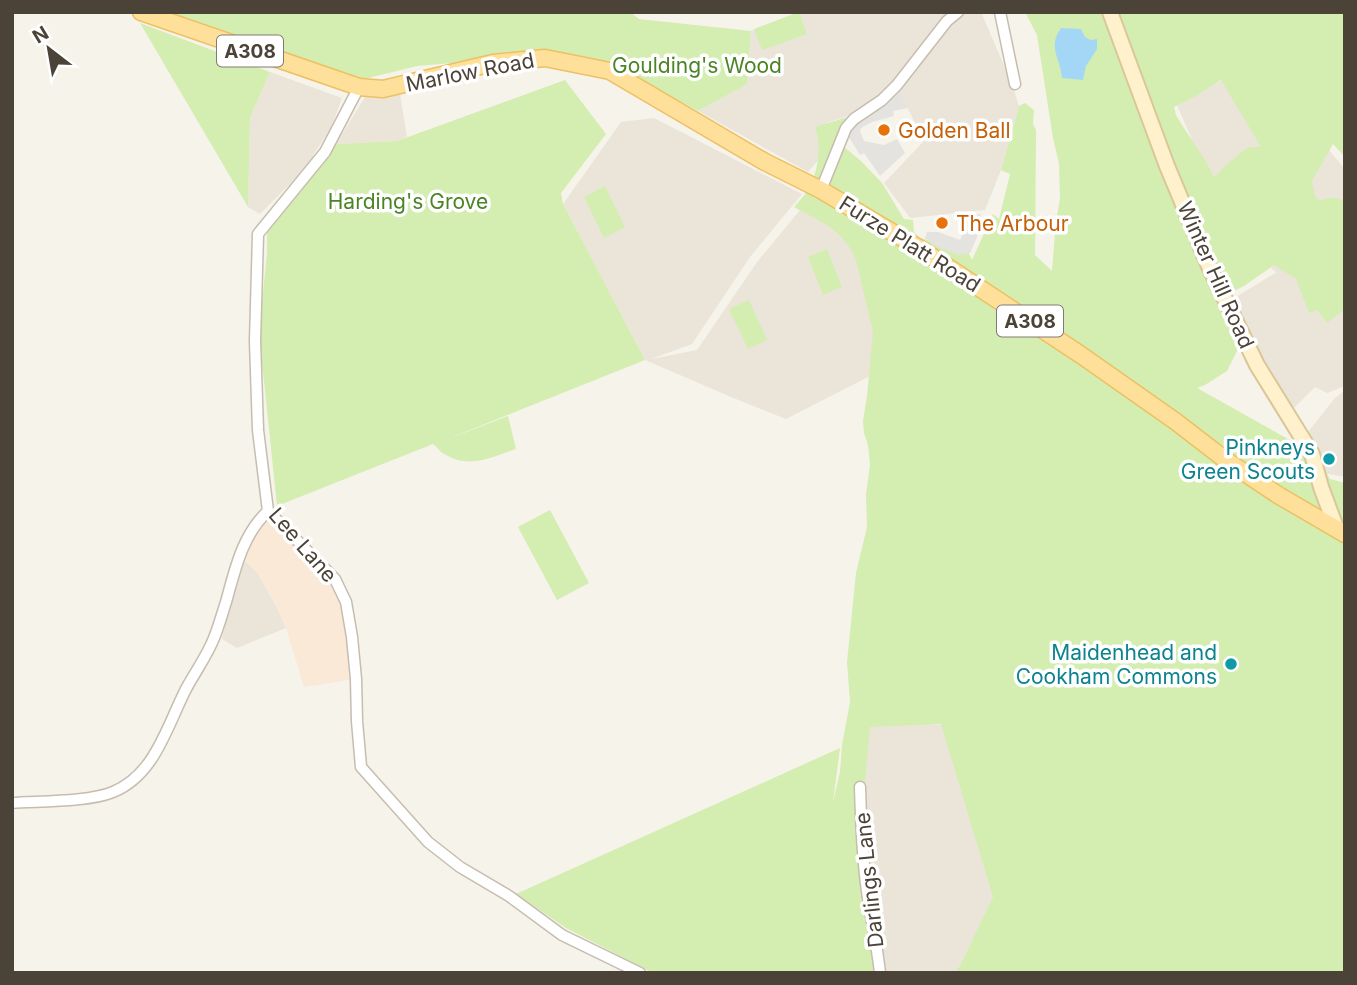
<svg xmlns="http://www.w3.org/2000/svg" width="1357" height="985" viewBox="0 0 1357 985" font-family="Inter,sans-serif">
	<rect width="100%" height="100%" fill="#f6f3eb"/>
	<!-- residential -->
	<path fill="#ebe5d9" d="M799,12H981L1012,84L1019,106L1001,170L985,210L910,218L884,183L924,141L896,85L851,115L826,123L825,152L808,172L698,111L747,83L751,31Z
		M270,72L342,98L331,128L313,155L315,159L260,214L248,207L250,118Z
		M1237,73L1303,119L1345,169V386L1327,393L1315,387L1293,409L1259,354L1231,300L1277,272L1274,271L1214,191L1176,103Z
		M399,87L407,137L397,141L336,144L365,97Z
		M654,118L802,194L750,257L692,344L651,359L697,350L757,262L800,210L829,225L841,235L863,264L878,328L872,375L786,419L731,397L645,360L563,204L621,122Z
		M1345,390V477L1322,473L1315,451L1308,432L1334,399Z
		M244,560L257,572L277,608L286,628L237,648L222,639L234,586Z
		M864,721L948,725L999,895L962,973H883L863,848Z"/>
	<!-- commercial -->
	<path fill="#f9e9d6" d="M269,518L332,583L339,597L347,639L349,680L304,687L286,628L277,608L257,572L244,560L259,523Z"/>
	<!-- green -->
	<path fill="#d4edb1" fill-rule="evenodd" d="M164,12H630L639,19L751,31L747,84L698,111L610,63L544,55L417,66L360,80Z
		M799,12L807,34L762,50L754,29Z
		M1025,12H1100L1110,33L1152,144L1240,345L1227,371L1205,385L1197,388L1297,444L1307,455L1315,477L1324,469L1330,479L1345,483V973H954L960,966L993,897L941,724L870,727L861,825L882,973H653L566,928L516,894L840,748L833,802L840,772L842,745L850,702L847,662L856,573L867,527L866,494L870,465L868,445L864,433L863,421L867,396L873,332L856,260C842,228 822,223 794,207C799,201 805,195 809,189C818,171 822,146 815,127L854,115L837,141L861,161L882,183L904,219L913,220L914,232L920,238L967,250L972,260L993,214L999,219L1010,174L1001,170L1019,106L1025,103L1034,110L1033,124L1036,130L1035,255L1052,271L1056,221L1060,199L1059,164L1053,138L1037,35Z
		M1115,12H1345V157L1333,144L1312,181L1315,196L1320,201C1329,196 1337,197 1345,202V309L1327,323L1317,310L1309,313L1296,279L1274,265L1244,286L1226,295L1192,211ZM1221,80L1261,147H1249L1243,151L1226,165L1219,173L1214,177L1205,160L1182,125L1176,115L1174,107L1196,96Z
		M140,23L270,72L250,118L248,207Z
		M565,80L606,134L561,193L563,204L645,360L440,442L508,416L516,449C492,457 470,469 446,455C441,453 437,447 433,444L277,506L259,333L267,253V233L336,144L397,141Z
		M605,186L625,227L604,238L584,197Z
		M827,249L842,287L823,295L808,257Z
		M749,300L767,340L748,349L729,309Z
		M550,510L589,583L557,600L518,527Z"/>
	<!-- parking -->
	<path fill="#e5e3df" d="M898,88L908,108L893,111L894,116L872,122L861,128L860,131L864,141L884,145L897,139L905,153L880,176L864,153L860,155L847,134L852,125Z
		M981,214L977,237L970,253L959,255L936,246L925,238L927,232H938L960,240L965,229L967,215Z"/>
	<!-- water -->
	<path fill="#a4d7f6" d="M1061,28L1081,29L1085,37L1091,40L1097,39V49L1086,66L1083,80L1062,78C1061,59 1047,47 1061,28Z"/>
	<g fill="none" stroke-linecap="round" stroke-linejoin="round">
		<defs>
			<path id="street" d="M1000,12L1015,84
				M359,87L325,152L258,234L255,341L258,430L268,511L335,579L346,602L352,637L356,679L357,721L361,767L428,842L460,867L509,896L562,935L640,973
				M821,190L846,128L854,119L882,100L897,85L947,21L958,12
				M860,787C861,822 862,857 867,891C871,919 877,945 880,973
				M12,803C40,801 89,802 113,792C155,775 167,726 186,689C195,672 207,656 214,638C219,626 222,614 226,602C235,570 242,535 268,511"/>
			<path id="secondary" d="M1110,12L1167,166L1208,264L1257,365L1312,454L1321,487L1337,530"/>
			<path id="primary" d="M141,12L359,87L383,89L493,63L545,58L610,71L765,162L821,190L922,250L1081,355L1175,421L1227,461L1278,495L1345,534"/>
		</defs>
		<!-- street casing -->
		<use href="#street" stroke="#c6bdaf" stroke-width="13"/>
		<!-- secondary casing -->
		<use href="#secondary" stroke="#dac798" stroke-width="18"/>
		<!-- primary casing -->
		<use href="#primary" stroke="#edc062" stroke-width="19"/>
		<!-- street -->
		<use href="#street" stroke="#fff" stroke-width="10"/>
		<!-- secondary -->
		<use href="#secondary" stroke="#fff1cc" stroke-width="14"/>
		<!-- primary -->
		<use href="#primary" stroke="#ffe09b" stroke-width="16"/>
	</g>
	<!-- markers -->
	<g fill="#e8710a" stroke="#fff" stroke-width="2.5">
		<circle cx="884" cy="130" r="7"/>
		<circle cx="942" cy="223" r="7"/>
	</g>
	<g fill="#0f9aa8" stroke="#fff" stroke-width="2.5">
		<circle cx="1329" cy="459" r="7"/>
		<circle cx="1231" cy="664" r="7"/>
	</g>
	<g text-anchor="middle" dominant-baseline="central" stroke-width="7" stroke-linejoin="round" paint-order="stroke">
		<!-- shield labels -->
		<g fill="#fff" stroke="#827b74" stroke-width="2">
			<rect x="217" y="35.5" width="66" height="31" rx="5"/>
			<rect x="997" y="305.5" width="66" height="31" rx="5"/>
		</g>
		<g font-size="19" font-weight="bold" fill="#4c4338">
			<text x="250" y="51">A308</text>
			<text x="1030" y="321">A308</text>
		</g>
		<!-- park labels -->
		<g font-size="21" fill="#4b8425" stroke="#fff">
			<text x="697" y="65">Goulding's Wood</text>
			<text x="408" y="201">Harding's Grove</text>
		</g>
		<!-- street labels -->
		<g font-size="21" fill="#4c4338" stroke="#fff">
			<text transform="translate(470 72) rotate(-11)">Marlow Road</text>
			<text transform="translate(910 244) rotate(32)">Furze Platt Road</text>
			<text transform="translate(1216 275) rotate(66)">Winter Hill Road</text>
			<text transform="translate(303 545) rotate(49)">Lee Lane</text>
			<text transform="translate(869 880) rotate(-96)">Darlings Lane</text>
		</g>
		<!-- food labels -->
		<g font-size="21" fill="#c56008" stroke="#fff" text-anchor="start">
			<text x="898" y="130">Golden Ball</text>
			<text x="956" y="223">The Arbour</text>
		</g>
		<!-- culture labels -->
		<g font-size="21" fill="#0d838f" stroke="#fff" text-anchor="end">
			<text x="1315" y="447">Pinkneys<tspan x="1315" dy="24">Green Scouts</tspan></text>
			<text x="1217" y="652">Maidenhead and<tspan x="1217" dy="24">Cookham Commons</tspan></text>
		</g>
	</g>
	<!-- border -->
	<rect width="1357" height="985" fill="none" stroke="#4c4338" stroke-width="28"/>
	<!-- north arrow -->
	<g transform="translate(49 49) rotate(329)" stroke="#ffffff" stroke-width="5" paint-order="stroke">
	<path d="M0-5L12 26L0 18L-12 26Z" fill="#4c4338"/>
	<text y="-10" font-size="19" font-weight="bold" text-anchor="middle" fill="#4c4338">N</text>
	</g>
</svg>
